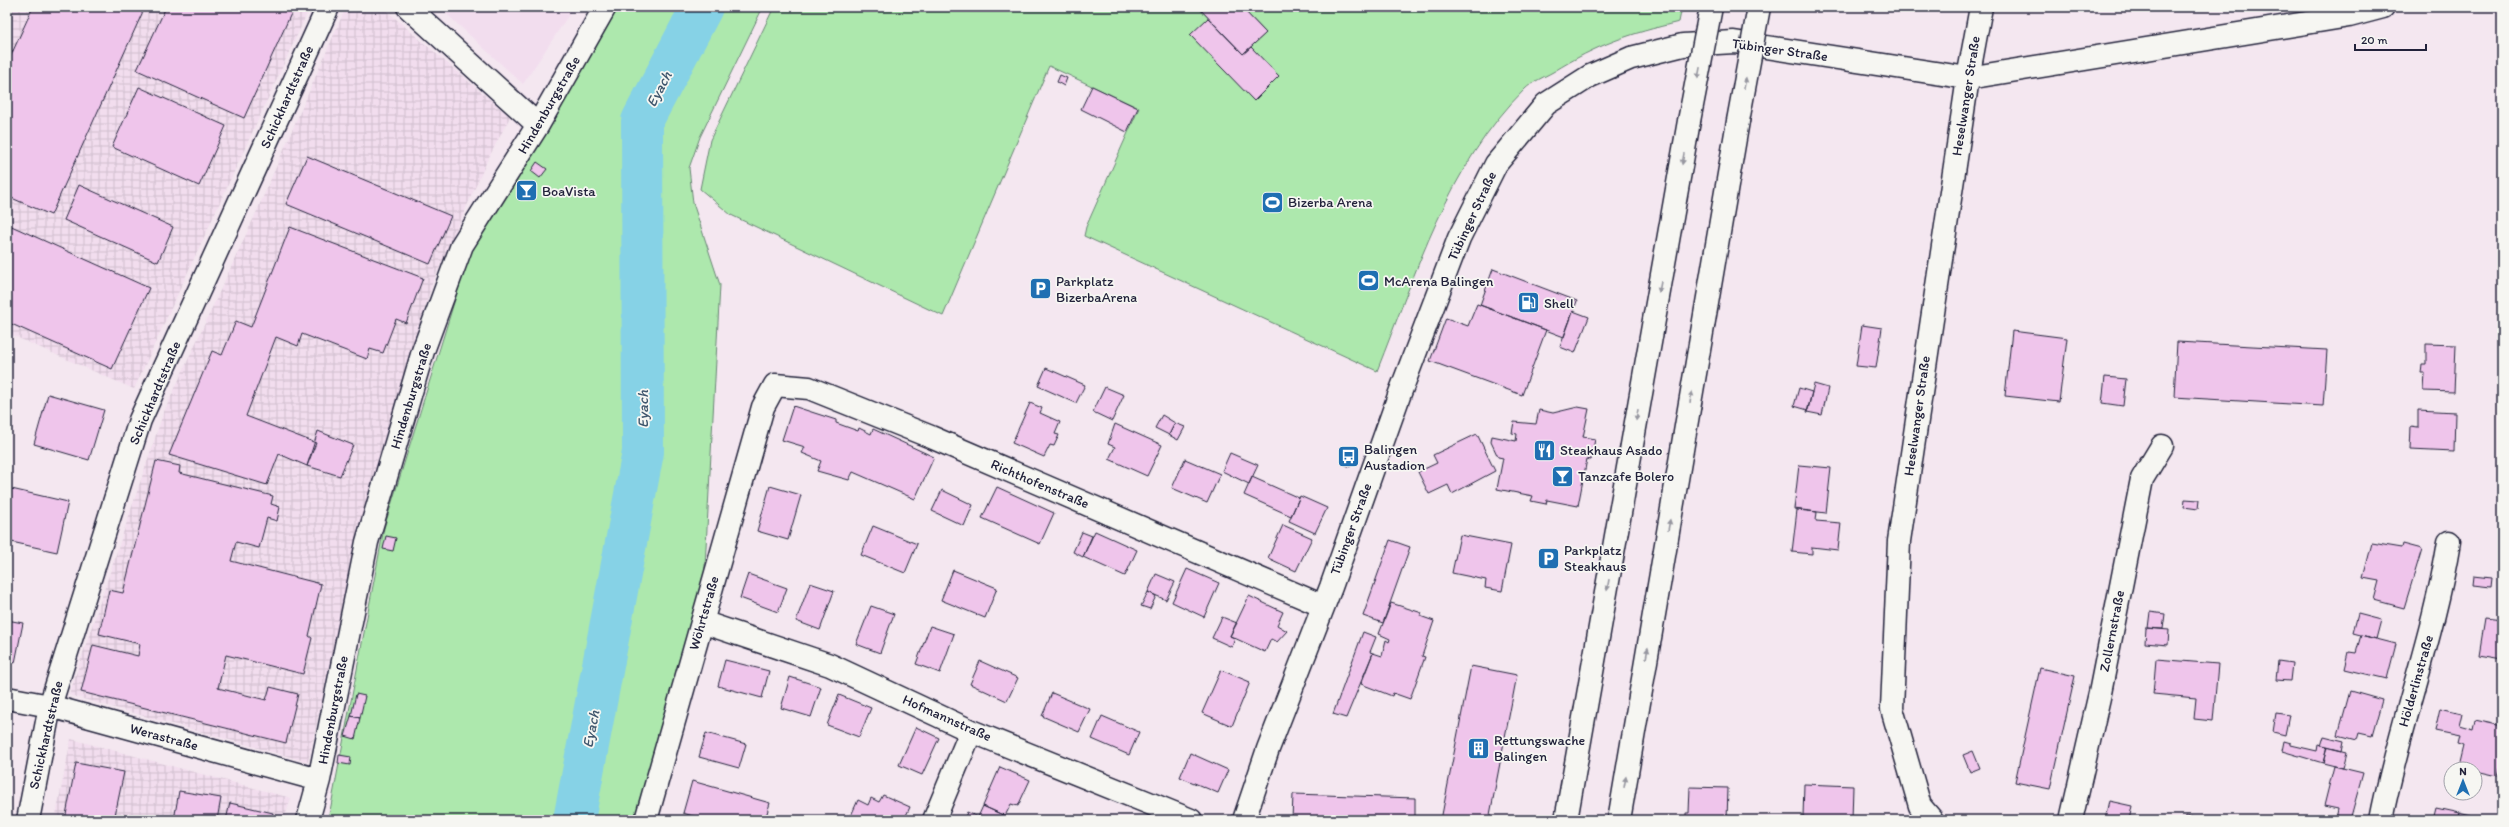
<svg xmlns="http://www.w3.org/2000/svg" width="2509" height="827" viewBox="0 0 2509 827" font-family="Itim,sans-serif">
	<defs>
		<pattern id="industrial-grid" width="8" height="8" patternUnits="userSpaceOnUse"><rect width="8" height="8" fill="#f2ddee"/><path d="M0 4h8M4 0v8" fill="none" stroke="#cfbdcd"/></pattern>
	</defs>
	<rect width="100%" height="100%" fill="#f4e7f0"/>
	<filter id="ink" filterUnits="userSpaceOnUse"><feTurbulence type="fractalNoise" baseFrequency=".025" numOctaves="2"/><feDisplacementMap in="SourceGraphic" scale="8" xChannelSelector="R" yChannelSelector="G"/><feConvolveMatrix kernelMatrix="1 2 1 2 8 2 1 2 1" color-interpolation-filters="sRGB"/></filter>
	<g filter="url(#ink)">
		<!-- built -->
		<path fill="#f2ddee" d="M439,7H574L523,84Z"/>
		<!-- industrial -->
		<path fill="url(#industrial-grid)" d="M7,7H310L134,389L7,333Z
			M346,7H382L510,117L487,161L432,284L363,515L308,762L69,695L163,414L256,213Z
			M71,739L291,798L284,820H55Z"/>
		<!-- park -->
		<path fill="#ade8ad" stroke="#688574" d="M617,7H763L700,137L689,168L693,203L720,285L702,622L646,820H326L330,811L384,528L471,248Z
			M774,7H1198L1243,54L1266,33L1241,7H1682L1679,22C1629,34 1598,44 1553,72C1544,77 1532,82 1525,89C1448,165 1416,273 1377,371L1084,236L1086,227L1139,108L1049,66L943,316L731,215L700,189L710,140Z"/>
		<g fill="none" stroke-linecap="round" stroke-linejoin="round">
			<!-- river -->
			<path stroke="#86d2e6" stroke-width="42" d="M574,820L643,452L642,121L702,7"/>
		</g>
		<!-- building -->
		<path fill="#efc5eb" stroke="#22223b" d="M33,7H145L51,215L7,196V64Z
			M166,7H294L244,118L137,70Z
			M1198,7H1241L1266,33L1243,54Z
			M1208,18L1243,54L1251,47L1279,76L1254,101L1190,35Z
			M1060,75L1067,78L1064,86L1057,82Z
			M1092,86L1138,108L1127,132L1081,109Z
			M139,87L226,126L199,186L112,147Z
			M307,156L451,216L430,264L286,204Z
			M537,162L547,169L540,178L531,171Z
			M526,182L536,189L529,200L519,193Z
			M79,185L173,227L158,262L64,220Z
			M7,224L149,288L112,369L7,322Z
			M290,227L423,278L406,323L396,319L383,353L370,349L367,359L302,334L298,346L276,337L246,416L316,443L307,466L279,454L267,485L169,455L212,351L222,355L236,321L251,327Z
			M1493,269L1577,301L1564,337L1480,305Z
			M1477,304L1546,330L1522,395L1430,361L1446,318L1468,326Z
			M1573,311L1589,317L1575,353L1560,347Z
			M1862,325L1882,328L1876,368L1856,366Z
			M2012,331L2067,338L2059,402L2005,396Z
			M2177,342L2327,350L2323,406L2174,397Z
			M2426,344L2456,345L2454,392L2424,391L2425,373H2421L2422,364H2426Z
			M1046,368L1085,385L1076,403L1038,386Z
			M2105,377L2126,379L2123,406L2102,403Z
			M1814,384L1828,388L1822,415L1807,412Z
			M1105,387L1124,395L1112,421L1093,412Z
			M1799,388L1812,392L1808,410L1794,406Z
			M48,394L104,410L89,460L34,444Z
			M1030,403L1042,408L1040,413L1060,422L1055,434L1059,435L1054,446L1050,445L1044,457L1012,443Z
			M793,406L836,420V423L858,431L859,428L871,434L873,429L934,457L915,499L853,472L849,480L817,471L821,461L802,453L805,447L782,440Z
			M1578,407L1589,409L1583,437L1595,439L1591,460L1587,459L1578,506L1547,500L1546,504L1531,501L1533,496L1497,489L1503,458L1498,457L1491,442L1492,436L1516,441L1517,434L1512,433L1514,422L1536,424L1539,410L1553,413Z
			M2418,410L2455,412L2454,452L2410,450L2411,427L2418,428Z
			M1162,415L1175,423L1169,435L1155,428Z
			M1175,423L1185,427L1178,440L1169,435Z
			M1115,424L1162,445L1147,476L1109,459L1115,447L1108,444Z
			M318,431L353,445L340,476L307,466Z
			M1477,434L1495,471L1452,494L1448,485L1429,494L1418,472L1437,463L1433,455Z
			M1346,452L1355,455L1350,467L1342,463Z
			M1230,453L1258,465L1249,484L1222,471Z
			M1185,459L1220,474L1207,503L1172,488Z
			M156,461L180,466L179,473L273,496L271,504L280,507L277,521L267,518L259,548L236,542L231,561L321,584L309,636L312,638L303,674L226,655L218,688L266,700L270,687L298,694L286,743L81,692L93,645L138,656L140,644L99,634L109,590L123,593Z
			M1799,465L1831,468L1826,513L1794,509Z
			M1252,477L1299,498L1291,516L1244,495Z
			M770,486L801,495L788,540L757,531Z
			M997,487L1054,513L1040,544L982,518Z
			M7,488L68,502L57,552L7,541Z
			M942,490L973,505L964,526L932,511Z
			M1300,496L1327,508L1315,533L1289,521Z
			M2185,499L2199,500L2198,509L2184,507Z
			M1797,510L1817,512L1816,521L1841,523L1838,550L1812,547V554L1792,552Z
			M1283,525L1312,538L1296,571L1268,558Z
			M873,526L917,544L905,573L861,555Z
			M1095,531L1137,550L1125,576L1083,557Z
			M1082,532L1092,536L1083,557L1073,552Z
			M1460,535L1511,545L1502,591L1485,588L1486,580L1452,573Z
			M386,536L396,538L393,551L383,549Z
			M1390,540L1410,547L1383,623L1363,616Z
			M2372,543L2402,548L2403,544L2422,549L2404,608L2374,600L2379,581L2363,578Z
			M1187,569L1219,583L1204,617L1172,602Z
			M953,570L997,588L985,618L941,600Z
			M748,574L787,588L778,612L740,598Z
			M1156,574L1175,582L1166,600L1148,592Z
			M2474,576L2492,578L2491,587L2473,585Z
			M810,583L834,591L820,630L796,621Z
			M1148,592L1156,596L1150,609L1141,606Z
			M1249,596L1283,612L1277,625L1287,631L1277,642L1271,639L1265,652L1230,636Z
			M1391,603L1422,613L1420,616L1434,621L1422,656L1425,657L1410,699L1393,693L1392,696L1361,684L1373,653L1382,656L1386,640L1389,642L1390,639L1379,634Z
			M871,606L894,614L880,653L856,644Z
			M2150,612L2165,614L2163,629L2148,628Z
			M2358,614L2381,620L2376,639L2353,633Z
			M1222,617L1237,623L1230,636L1235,638L1232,647L1212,638Z
			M2485,618L2502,620V659L2479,655Z
			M7,620L23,623L15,663L7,661Z
			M930,626L954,634L940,673L916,664Z
			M2146,628L2169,630L2168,645L2145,643Z
			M1363,632L1376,637L1370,652L1373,653L1346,718L1333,714Z
			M2361,635L2396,644L2387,679L2345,669L2349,652L2356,653Z
			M2156,659L2218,664L2213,721L2194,719L2196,698L2153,694Z
			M725,660L769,671L762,698L718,686Z
			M980,661L1018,678L1007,701L970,684Z
			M2278,661L2292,663L2290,681L2276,680Z
			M1471,666L1517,675L1489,820H1441Z
			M2040,668L2075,676L2050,789L2015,782Z
			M1221,670L1250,682L1232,726L1202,713Z
			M790,677L821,687L811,717L781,708Z
			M2350,691L2382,700L2372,736L2359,733L2357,740L2338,735Z
			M1052,693L1090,709L1079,732L1042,716Z
			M356,694L365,696L360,718L351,716Z
			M839,695L871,708L859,737L827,725Z
			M2440,708L2462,713L2459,726L2473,730L2475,720L2502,726V761L2498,776L2459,767L2464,746L2457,744L2459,736L2435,731Z
			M2276,713L2289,715L2285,735L2273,732Z
			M351,716L360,718L355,739L345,736Z
			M1102,716L1139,732L1129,755L1092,739Z
			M916,727L939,738L922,775L899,765Z
			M706,733L746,744L739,768L699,757Z
			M2324,736L2344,741L2342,751L2321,746Z
			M2284,741L2291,743V745L2317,751L2318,745L2327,747L2323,763L2282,751Z
			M2327,747L2347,752L2343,768L2323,763Z
			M1973,751L1980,768L1970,772L1963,755Z
			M1190,753L1228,770L1218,793L1180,777Z
			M339,755L351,757L350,765L338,763Z
			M76,763L124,772L114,820H65Z
			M2334,766L2363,773L2350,820L2336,819L2338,809L2324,806Z
			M1000,767L1030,780L1018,806L1011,804L1005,816L983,806Z
			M692,781L770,803L765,820H706L683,813Z
			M1804,784L1853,786L1852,820L1803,817Z
			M1690,787L1728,788L1727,820H1686V813H1689Z
			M179,791L221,798L217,820H174Z
			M1293,794L1415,798V820H1292Z
			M883,795L910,807L904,820H849L858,800L868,805L871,798L879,802Z
			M2109,801L2132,806L2129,820H2105Z
			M230,803L273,813L272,820H226Z
			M983,806L1005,816L1004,820H964L967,812L978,817Z
			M2436,808L2459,813L2457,820H2433Z
			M2459,813L2471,816L2470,820H2457Z
			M2186,816L2206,820H2185Z"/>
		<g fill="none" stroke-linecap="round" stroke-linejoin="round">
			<defs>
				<path id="minor" d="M408,7L538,125
					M702,622L830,665L971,731L1191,820
					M7,698L50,706L319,780
					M28,820L50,706L140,420L328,7
					M308,820L319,780L367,542L423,351L462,245L538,125L605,7
					M646,820L763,407L775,385L809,388L931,437L1323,606
					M934,820L971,731
					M1244,820L1268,749L1331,587L1400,393L1459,238L1496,164L1546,104L1590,76L1631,58L1683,45L1734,42L1968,78L2349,16L2383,7
					M2071,820L2100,693L2142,479L2162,446
					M2381,820C2399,726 2434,636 2449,542"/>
				<path id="tertiary" d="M1932,820L1920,806L1892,709L1899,541L1968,78L1981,7"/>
				<path id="trunk" d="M1566,820L1689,121
					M1619,820L1738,121"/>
			</defs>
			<!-- minor casing -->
			<use href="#minor" stroke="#22223b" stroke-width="25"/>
			<!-- tertiary casing -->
			<use href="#tertiary" stroke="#22223b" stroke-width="25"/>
			<!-- trunk casing -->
			<use href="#trunk" stroke="#22223b" stroke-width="25"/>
			<!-- minor -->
			<use href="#minor" stroke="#f6f6f2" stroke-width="22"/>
			<!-- tertiary -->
			<use href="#tertiary" stroke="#f6f6f2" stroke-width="22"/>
			<!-- trunk -->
			<use href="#trunk" stroke="#f6f6f2" stroke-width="22"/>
			<defs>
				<path id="trunk-bridge" d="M1689,121L1711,7
					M1738,121L1759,7"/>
			</defs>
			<!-- trunk-bridge casing -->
			<use href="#trunk-bridge" stroke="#22223b" stroke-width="25" stroke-linecap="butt"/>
			<!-- trunk-bridge -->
			<use href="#trunk-bridge" stroke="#f6f6f2" stroke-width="22"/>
		</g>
		<!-- one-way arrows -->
		<defs><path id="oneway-solid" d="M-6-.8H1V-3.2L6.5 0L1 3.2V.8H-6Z"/></defs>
		<g fill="#9797a0">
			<use href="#oneway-solid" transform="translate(1699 73) rotate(101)"/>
			<use href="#oneway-solid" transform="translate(1745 83) rotate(-80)"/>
			<use href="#oneway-solid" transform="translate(1683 159) rotate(100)"/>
			<use href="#oneway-solid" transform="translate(1660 287) rotate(100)"/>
			<use href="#oneway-solid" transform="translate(1691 397) rotate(-80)"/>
			<use href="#oneway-solid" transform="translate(1637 415) rotate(100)"/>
			<use href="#oneway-solid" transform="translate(1669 525) rotate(-80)"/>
			<use href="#oneway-solid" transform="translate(1608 585) rotate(100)"/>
			<use href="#oneway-solid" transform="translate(1647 653) rotate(-80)"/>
			<use href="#oneway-solid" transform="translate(1625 782) rotate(-80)"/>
		</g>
	</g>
	<!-- icons -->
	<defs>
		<symbol id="bar-square" viewBox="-11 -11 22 22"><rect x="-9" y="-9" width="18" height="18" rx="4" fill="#1f6fb2" stroke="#f6f6f2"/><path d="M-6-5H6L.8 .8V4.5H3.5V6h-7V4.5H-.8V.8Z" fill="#fff"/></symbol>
		<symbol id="stadium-square" viewBox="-11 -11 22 22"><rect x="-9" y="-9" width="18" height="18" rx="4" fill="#1f6fb2" stroke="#f6f6f2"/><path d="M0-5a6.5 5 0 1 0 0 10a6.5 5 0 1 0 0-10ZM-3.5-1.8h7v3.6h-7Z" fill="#fff"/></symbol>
		<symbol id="parking-square" viewBox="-11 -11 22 22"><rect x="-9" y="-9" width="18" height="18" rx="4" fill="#1f6fb2" stroke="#f6f6f2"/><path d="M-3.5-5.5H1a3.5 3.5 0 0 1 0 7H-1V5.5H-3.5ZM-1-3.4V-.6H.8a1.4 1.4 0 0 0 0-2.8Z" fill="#fff"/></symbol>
		<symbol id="fuel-square" viewBox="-11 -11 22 22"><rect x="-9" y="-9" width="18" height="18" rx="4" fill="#1f6fb2" stroke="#f6f6f2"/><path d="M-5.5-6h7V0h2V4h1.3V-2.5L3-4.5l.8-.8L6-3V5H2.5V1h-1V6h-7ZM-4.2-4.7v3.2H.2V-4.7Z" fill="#fff"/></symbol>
		<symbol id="restaurant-square" viewBox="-11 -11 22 22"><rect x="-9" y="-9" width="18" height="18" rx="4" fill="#1f6fb2" stroke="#f6f6f2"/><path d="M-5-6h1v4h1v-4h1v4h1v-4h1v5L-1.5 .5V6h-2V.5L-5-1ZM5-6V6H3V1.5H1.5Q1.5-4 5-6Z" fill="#fff"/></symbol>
		<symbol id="bus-square" viewBox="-11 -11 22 22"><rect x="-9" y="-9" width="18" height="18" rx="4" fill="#1f6fb2" stroke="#f6f6f2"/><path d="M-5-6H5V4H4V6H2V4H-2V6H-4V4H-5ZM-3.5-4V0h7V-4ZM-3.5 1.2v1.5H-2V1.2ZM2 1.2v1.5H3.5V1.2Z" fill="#fff"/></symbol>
		<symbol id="building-square" viewBox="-11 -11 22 22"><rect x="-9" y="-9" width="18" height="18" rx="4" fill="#1f6fb2" stroke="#f6f6f2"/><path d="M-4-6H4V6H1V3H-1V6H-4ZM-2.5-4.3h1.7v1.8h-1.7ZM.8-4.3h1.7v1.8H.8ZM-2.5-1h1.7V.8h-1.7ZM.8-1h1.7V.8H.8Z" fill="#fff"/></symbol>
	</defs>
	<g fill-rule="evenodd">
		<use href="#bar-square" x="514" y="178" width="25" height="25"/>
		<use href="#stadium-square" x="1260" y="190" width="25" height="25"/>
		<use href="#stadium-square" x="1356" y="268" width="25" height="25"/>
		<use href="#parking-square" x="1028" y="276" width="25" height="25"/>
		<use href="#fuel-square" x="1516" y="290" width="25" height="25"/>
		<use href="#restaurant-square" x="1532" y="438" width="25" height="25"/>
		<use href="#bus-square" x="1336" y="444" width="25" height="25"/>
		<use href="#bar-square" x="1550" y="464" width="25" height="25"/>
		<use href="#parking-square" x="1536" y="546" width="25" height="25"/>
		<use href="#building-square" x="1466" y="736" width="25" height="25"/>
	</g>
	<g text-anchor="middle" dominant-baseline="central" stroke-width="3.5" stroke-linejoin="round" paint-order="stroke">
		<!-- street labels -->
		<g font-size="14" fill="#22223b" stroke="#f6f6f2">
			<text transform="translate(1780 50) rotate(8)">Tübinger Straße</text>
			<text transform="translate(1966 96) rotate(-81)">Heselwanger Straße</text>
			<text transform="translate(287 97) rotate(-66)">Schickhardtstraße</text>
			<text transform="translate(549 105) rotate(-60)">Hindenburgstraße</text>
			<text transform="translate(1472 216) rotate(-65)">Tübinger Straße</text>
			<text transform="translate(155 393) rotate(-67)">Schickhardtstraße</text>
			<text transform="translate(411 396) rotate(-73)">Hindenburgstraße</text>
			<text transform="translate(1917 416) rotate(-82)">Heselwanger Straße</text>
			<text transform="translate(1040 484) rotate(23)">Richthofenstraße</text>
			<text transform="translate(1351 529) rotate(-70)">Tübinger Straße</text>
			<text transform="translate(704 613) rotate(-74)">Wöhrtstraße</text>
			<text transform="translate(2112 631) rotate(-79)">Zollernstraße</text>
			<text transform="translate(2416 681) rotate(-74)">Hölderlinstraße</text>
			<text transform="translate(333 710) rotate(-79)">Hindenburgstraße</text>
			<text transform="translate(947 718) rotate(24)">Hofmannstraße</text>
			<text transform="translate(46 735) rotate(-77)">Schickhardtstraße</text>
			<text transform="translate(164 737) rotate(15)">Werastraße</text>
		</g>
		<!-- poi labels -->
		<g font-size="14" fill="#22223b" stroke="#f6f6f2" text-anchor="start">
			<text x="542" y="191">BoaVista</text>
			<text x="1288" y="202">Bizerba Arena</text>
			<text x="1056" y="281">Parkplatz<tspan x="1056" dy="16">BizerbaArena</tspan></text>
			<text x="1384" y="281">McArena Balingen</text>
			<text x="1544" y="303">Shell</text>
			<text x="1364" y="449">Balingen<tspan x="1364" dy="16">Austadion</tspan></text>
			<text x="1560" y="450">Steakhaus Asado</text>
			<text x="1578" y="476">Tanzcafe Bolero</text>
			<text x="1564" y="550">Parkplatz<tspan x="1564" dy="16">Steakhaus</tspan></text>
			<text x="1494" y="740">Rettungswache<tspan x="1494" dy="16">Balingen</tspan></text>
		</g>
		<!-- water labels -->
		<g font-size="15" font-style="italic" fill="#40576e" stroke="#f6f6f2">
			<text transform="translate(659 89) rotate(-62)">Eyach</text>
			<text transform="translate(643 409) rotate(-90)">Eyach</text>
			<text transform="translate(591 729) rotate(-79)">Eyach</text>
		</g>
	</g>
	<!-- margin -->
	<rect width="2509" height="827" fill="none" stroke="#f6f6f2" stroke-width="24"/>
	<rect x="12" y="12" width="2485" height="803" fill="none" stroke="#22223b" stroke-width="1.5" filter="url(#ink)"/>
	<!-- north arrow -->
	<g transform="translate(2463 781)"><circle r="19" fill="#f6f6f2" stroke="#a1a1a9"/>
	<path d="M0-3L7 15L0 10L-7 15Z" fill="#1f6fb2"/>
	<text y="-6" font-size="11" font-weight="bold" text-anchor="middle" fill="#22223b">N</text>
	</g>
	<!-- scale -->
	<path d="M2355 44v6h71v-6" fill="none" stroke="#22223b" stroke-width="2"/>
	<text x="2361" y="44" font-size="12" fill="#22223b" stroke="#f6f6f2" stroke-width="3" paint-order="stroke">20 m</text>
</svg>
